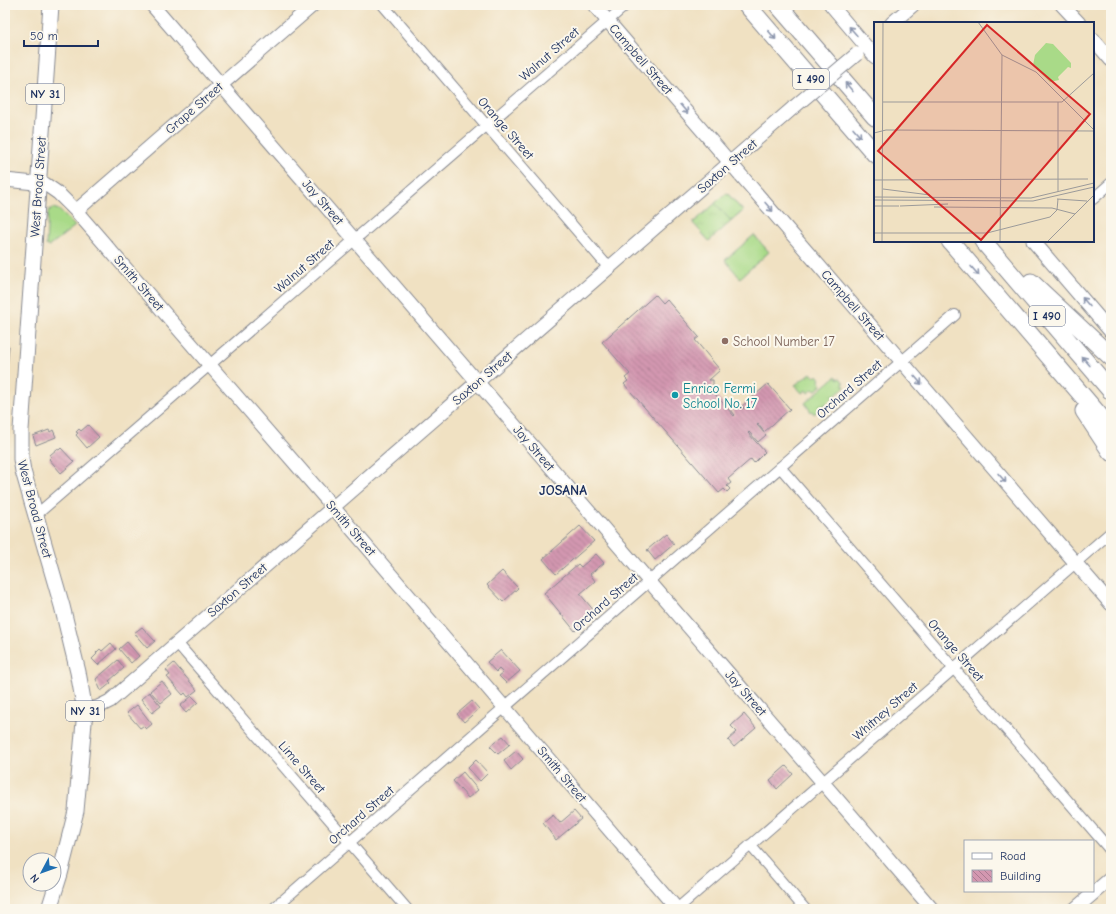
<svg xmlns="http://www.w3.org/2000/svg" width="1116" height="914" viewBox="0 0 1116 914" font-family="'Comic Neue',sans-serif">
	<defs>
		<pattern id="grass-tufts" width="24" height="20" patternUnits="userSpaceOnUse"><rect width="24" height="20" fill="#a9da88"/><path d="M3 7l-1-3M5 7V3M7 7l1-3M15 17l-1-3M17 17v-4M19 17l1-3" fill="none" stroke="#91bb78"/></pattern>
		<pattern id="building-back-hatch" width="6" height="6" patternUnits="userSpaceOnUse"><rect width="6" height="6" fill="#d397b0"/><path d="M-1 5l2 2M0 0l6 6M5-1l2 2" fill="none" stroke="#aa7c92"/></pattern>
	</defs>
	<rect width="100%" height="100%" fill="#fbf7ec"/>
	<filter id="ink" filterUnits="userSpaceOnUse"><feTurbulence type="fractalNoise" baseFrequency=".025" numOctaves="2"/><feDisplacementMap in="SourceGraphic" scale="8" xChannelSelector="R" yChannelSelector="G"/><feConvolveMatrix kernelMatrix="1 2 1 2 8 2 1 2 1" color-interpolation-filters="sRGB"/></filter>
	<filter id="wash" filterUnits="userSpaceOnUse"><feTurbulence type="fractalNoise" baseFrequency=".012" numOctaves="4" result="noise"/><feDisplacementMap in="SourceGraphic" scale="16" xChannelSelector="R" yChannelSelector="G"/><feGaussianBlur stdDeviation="0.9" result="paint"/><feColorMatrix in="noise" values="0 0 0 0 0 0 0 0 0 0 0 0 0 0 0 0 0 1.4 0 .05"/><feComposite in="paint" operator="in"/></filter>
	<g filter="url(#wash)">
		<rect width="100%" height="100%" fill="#f0e1c2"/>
		<!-- grass -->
		<path fill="url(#grass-tufts)" stroke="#628473" d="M727,193L743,211L709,241L693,223Z
			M811,373L815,377L817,375L820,379L819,381L822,385L815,391L813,389L808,393L806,390L802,393L795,385Z
			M836,376L838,379L840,378L844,383L843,384L845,387L814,414L812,411L811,412L805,403Z"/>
		<!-- garden -->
		<path fill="#a9da88" stroke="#628473" d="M727,193L743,211L731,221L715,203Z
			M53,208L59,210L75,226L48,247L46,245L48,212L49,210Z
			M754,235L769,252L740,278L725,260Z"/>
		<g id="blocks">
			<!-- building -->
			<path fill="url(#building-back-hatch)" d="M655,295L662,303L666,299L699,337L695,340L720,370L709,380H713V387H709L734,416L735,415L731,410L738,403L743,409L744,408L742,406L768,384L790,409L764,432L758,424L757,425L766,435L758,442L749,432L748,433L765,452L754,463L751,459L728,479L731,483L727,486L730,489L727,492L724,489L719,493L624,384L628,381L625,378L630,374L602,342Z
				M5,344L9,346L6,380H5Z
				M88,425L99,437L87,448L76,435L78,433L76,432L79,429L81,431Z
				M49,430L50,432L53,430L56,437L36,445L33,436Z
				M61,448L74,462L61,473L49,459L51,457L50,455L57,449L59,450Z
				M580,526L594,541L556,574L543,559Z
				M666,534L674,544L655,560L647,550Z
				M596,554L604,563L590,574L595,581L580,594L596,613L575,631L544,593L578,564L581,567Z
				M502,571L518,588L503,602L487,585Z
				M142,627L155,641L147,648L134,633Z
				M127,642L139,656L131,663L119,649Z
				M111,643L116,649L98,665L92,659L97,654L96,653L100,649L102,651Z
				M501,650L520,671L506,683L499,676L503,673L499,669L496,672L487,662Z
				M118,660L124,668L109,681L111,683L101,691L96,679Z
				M174,663L197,690L188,697L185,693L183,695L167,677L170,675L166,670Z
				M162,681L172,694L161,703L150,691Z
				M149,692L161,706L152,713L141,699Z
				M192,696L198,702L186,713L180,706Z
				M472,701L479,709L464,722L457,714Z
				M137,705L152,724L146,729L143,726L140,728L127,713Z
				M744,714L756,728L734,747L728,740L737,732L731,726Z
				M503,736L510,744L498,754L490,746Z
				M516,751L523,759L511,770L504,761Z
				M476,760L488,773L480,781L468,768Z
				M786,766L793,774L777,789L770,780Z
				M463,772L478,790L468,798L453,781Z
				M574,811L581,819L556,840L543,823L553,815L560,823Z"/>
		</g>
	</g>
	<g filter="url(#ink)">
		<use href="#blocks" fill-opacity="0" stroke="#868890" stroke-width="1"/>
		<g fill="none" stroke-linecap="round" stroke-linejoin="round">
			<defs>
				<path id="street" d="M383,5L609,268
					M1093,199L1111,183
					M780,467L1111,851
					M36,515L626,5
					M177,643L407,909
					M750,845L805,909
					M281,901L288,909
					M273,909L955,315
					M677,909L1111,532"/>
				<path id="secondary" d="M152,5L932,909
					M594,5L1111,604
					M831,5L875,57
					M1062,5L1079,23
					M892,23L913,5
					M1093,39L1111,60
					M5,180L45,184L58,193L76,211L333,507L677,909
					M76,211L313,5
					M1033,241L1111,332
					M85,711L98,707L110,701L794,107
					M1075,909L1111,878"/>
				<path id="primary" d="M49,909L60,874L76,811L85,711L78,672L62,606L23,471L21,459V430L51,5"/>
				<path id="highway" d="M747,5L875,154
					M778,5L875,117
					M950,241L1111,429
					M983,241L1111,391
					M1031,282L1111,357
					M1084,411L1111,452"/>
			</defs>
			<!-- street casing -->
			<use href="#street" stroke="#868890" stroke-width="12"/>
			<!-- secondary casing -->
			<use href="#secondary" stroke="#868890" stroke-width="15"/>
			<!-- primary casing -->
			<use href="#primary" stroke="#868890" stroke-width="17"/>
			<!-- highway casing -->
			<use href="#highway" stroke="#868890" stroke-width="19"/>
			<!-- street -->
			<use href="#street" stroke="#fff" stroke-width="10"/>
			<!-- secondary -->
			<use href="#secondary" stroke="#fff" stroke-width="13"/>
			<!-- primary -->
			<use href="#primary" stroke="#fff" stroke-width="15"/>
			<!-- highway -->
			<use href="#highway" stroke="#fff" stroke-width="17"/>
			<defs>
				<path id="secondary-bridge" d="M794,107L857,54"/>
			</defs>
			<!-- secondary-bridge casing -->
			<use href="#secondary-bridge" stroke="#868890" stroke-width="15" stroke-linecap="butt"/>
			<!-- secondary-bridge -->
			<use href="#secondary-bridge" stroke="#fff" stroke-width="13"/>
		</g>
		<!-- one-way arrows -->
		<defs><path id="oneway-shaft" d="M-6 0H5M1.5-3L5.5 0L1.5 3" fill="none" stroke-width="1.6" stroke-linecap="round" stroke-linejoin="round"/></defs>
		<g stroke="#8d97ae">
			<use href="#oneway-shaft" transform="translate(853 31) rotate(-131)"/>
			<use href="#oneway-shaft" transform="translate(772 35) rotate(49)"/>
			<use href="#oneway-shaft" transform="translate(849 87) rotate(-131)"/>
			<use href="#oneway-shaft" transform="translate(684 109) rotate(49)"/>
			<use href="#oneway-shaft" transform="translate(857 133) rotate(49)"/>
			<use href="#oneway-shaft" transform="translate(769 207) rotate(49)"/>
			<use href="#oneway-shaft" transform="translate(975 271) rotate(49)"/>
			<use href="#oneway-shaft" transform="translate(1086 302) rotate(-131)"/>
			<use href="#oneway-shaft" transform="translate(1086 361) rotate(-130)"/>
			<use href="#oneway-shaft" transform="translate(918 380) rotate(49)"/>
			<use href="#oneway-shaft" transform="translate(1002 478) rotate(49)"/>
		</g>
	</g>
	<!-- markers -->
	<circle fill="#8d6e63" stroke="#fbf7ec" stroke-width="1.5" cx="725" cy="341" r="4"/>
	<circle fill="#0f9aa8" stroke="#fbf7ec" stroke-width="1.5" cx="675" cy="395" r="4"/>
	<g text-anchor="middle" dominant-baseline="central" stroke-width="4" stroke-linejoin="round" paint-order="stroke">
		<!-- shield labels -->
		<g fill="#fbf7ec" stroke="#5e6b89" stroke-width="1">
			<rect x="793" y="69" width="36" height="20" rx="3"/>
			<rect x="26" y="84" width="38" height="20" rx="3"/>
			<rect x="1029" y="306" width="36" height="20" rx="3"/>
			<rect x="66" y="701" width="38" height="20" rx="3"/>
		</g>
		<g font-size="12" font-weight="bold" fill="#1b2f5e">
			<text x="811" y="79">I 490</text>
			<text x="45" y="94">NY 31</text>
			<text x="1047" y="316">I 490</text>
			<text x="85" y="711">NY 31</text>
		</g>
		<!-- street labels -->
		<g font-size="13" fill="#1b2f5e" stroke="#fbf7ec">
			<text transform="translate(549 54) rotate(-41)">Walnut Street</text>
			<text transform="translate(641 59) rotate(49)">Campbell Street</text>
			<text transform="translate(194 108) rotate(-41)">Grape Street</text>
			<text transform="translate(506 128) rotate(49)">Orange Street</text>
			<text transform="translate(727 166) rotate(-41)">Saxton Street</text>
			<text transform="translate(38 187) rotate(-86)">West Broad Street</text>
			<text transform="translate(323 202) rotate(49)">Jay Street</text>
			<text transform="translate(304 266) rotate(-41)">Walnut Street</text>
			<text transform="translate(139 283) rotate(49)">Smith Street</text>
			<text transform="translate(853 305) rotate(49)">Campbell Street</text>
			<text transform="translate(482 378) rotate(-41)">Saxton Street</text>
			<text transform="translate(849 389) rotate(-41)">Orchard Street</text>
			<text transform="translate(534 448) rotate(49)">Jay Street</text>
			<text transform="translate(35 509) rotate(75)">West Broad Street</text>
			<text transform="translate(351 528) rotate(49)">Smith Street</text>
			<text transform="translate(237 590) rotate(-41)">Saxton Street</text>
			<text transform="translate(605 602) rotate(-41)">Orchard Street</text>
			<text transform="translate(956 650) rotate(49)">Orange Street</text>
			<text transform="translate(746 693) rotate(49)">Jay Street</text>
			<text transform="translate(885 711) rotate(-41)">Whitney Street</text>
			<text transform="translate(302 767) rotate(49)">Lime Street</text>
			<text transform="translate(562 774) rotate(50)">Smith Street</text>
			<text transform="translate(361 815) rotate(-41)">Orchard Street</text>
		</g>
		<!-- education labels -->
		<g font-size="13" fill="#785e54" stroke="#fbf7ec" text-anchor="start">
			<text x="733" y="341">School Number 17</text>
		</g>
		<!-- culture labels -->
		<g font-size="13" fill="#0d838f" stroke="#fbf7ec" text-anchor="start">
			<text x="683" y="388">Enrico Fermi<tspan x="683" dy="15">School No. 17</tspan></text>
		</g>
		<!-- neighbourhood labels -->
		<g font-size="14" font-weight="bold" fill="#1b2f5e" stroke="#fbf7ec">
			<text x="563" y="490">JOSANA</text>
		</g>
	</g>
	<!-- overview -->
	<g transform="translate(874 22)">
		<rect width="220" height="220" fill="#f0e1c2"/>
		<path d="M172,21L179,22L197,41V46L194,45L184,55L185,58L176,60L159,43L161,33Z" fill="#a9da88"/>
		<path fill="none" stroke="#9b9a9a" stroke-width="1" d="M104,0L128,33L162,50L220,108M9,80H188L220,51M0,111L12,108L220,109M0,158L214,157M9,167L56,173M184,170V80M0,175L157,176L220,161M183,177L213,179M0,178L159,179L220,165M0,184H25M26,184L74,182M60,185L178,186L201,192M0,211H113L176,195L183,188L184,177M8,220L9,0M126,220L128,33M173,220L220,173"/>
		<path fill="#d62828" fill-opacity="0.15" stroke="#d62828" stroke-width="2" d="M113,3L216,92L107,218L4,129Z"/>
		<rect width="220" height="220" fill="none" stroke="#1b2f5e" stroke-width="2"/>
	</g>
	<!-- margin -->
	<rect width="1116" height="914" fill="none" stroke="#fbf7ec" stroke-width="20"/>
	<!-- legend -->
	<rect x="964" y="840" width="130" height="52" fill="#fbf7ec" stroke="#a1a7b3"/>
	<rect x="972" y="853" width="20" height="6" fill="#ffffff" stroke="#a1a7b3"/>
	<text x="1000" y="860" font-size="12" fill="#1b2f5e">Road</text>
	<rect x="972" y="870" width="20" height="12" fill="url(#building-back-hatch)" stroke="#a1a7b3"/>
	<text x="1000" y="880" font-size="12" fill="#1b2f5e">Building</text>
	<!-- north arrow -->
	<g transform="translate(42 872) rotate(229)"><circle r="19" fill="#fbf7ec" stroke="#a1a7b3"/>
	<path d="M0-3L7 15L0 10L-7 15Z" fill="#1f6fb2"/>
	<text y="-6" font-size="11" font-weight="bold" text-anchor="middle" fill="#1b2f5e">N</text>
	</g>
	<!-- scale -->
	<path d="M24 40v6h74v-6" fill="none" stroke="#1b2f5e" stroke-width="2"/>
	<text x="30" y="40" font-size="12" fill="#1b2f5e" stroke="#fbf7ec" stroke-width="3" paint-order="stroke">50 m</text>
</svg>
